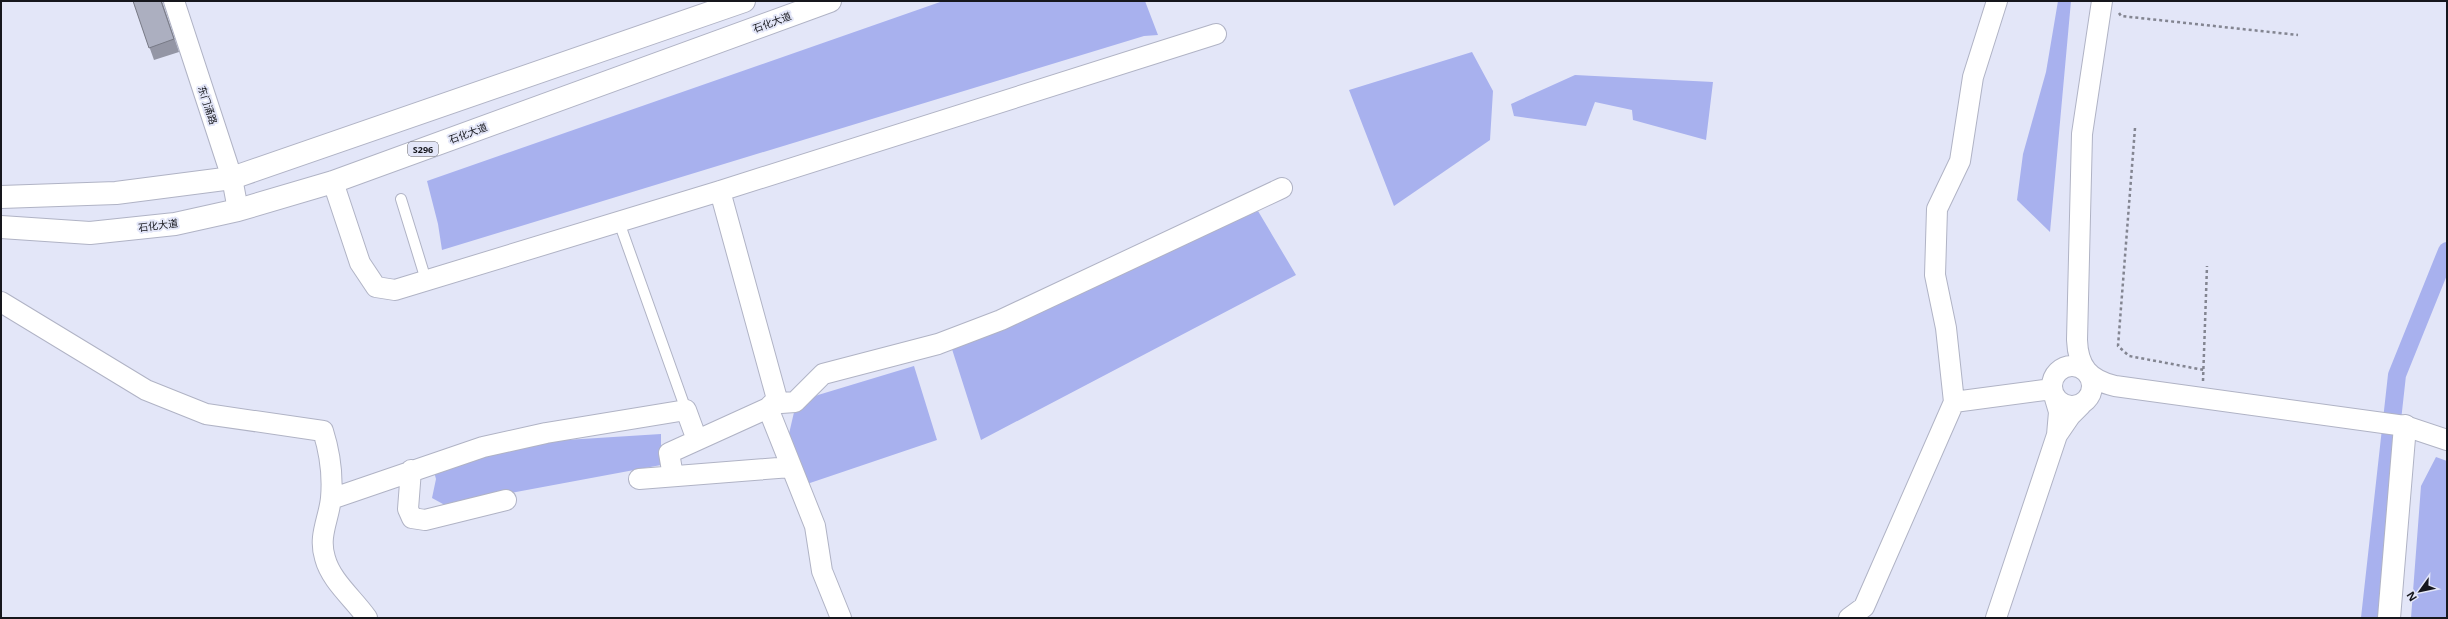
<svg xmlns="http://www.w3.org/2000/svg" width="2448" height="619" viewBox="0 0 2448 619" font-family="'Open Sans','Noto Sans SC',sans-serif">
	<rect width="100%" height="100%" fill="#e3e6f8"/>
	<!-- water -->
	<path fill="#a8b1ee" d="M943,1H1145L1158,35L1144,36L442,250L438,224L427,181Z
		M2058,1H2071L2050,232L2017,200L2023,154L2046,72Z
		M1472,52L1493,91L1490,140L1394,206L1349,90Z
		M1575,75L1713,82L1706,140L1633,120L1632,110L1595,102L1586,126L1514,116L1511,104Z
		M1258,211L1296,275L981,440L951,346Z
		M914,366L937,440L807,484L788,438L795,408L818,395Z
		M661,434V465L451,504H443L432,498L436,479L432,465L518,443Z
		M2436,457L2447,461V618H2411L2421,486Z"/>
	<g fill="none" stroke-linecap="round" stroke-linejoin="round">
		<!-- canal -->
		<path stroke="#a8b1ee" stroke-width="18" d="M2370,618L2397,375L2447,251"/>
		<defs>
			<path id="lane" d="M401,199L426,280
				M619,222L686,410"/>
			<path id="street" d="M174,1L232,178L238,210
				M1997,1L1973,77L1960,161L1937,209L1935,275L1946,328L1954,402L2052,389
				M2102,1L2082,134L2077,340C2078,367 2089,380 2115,386L2405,426L2447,440
				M333,182L360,263L376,287L395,290L720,191L1216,34
				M1,302L146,390L206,414L323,431C330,453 333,475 331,498C329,519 318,536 325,558C331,581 354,599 367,618
				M2052 386a20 20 0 1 1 40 0a20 20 0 1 1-40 0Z
				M2054,395L2059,412L2057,435L2070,416L2081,405
				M777,399L781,403L795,402L823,374L938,344L1001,320L1282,188
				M768,408L815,526L822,571L841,618
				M411,470L408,509L412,518L425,520L506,500
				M673,476L669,453L768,408L777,399L720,191
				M639,479L791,467
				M331,499L483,447L546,433L686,410L697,440
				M1849,618L1864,607L1954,402
				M1996,618L2057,435"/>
			<path id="secondary" d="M2389,618L2405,426"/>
			<path id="primary" d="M1,197L116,193L232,178L744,1
				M1,227L90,233L175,224L238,210L333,182L830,1"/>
		</defs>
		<!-- lane casing -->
		<use href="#lane" stroke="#b0b3c5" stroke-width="12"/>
		<!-- street casing -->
		<use href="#street" stroke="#b0b3c5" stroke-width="22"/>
		<!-- secondary casing -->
		<use href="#secondary" stroke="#b0b3c5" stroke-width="24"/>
		<!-- primary casing -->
		<use href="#primary" stroke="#b0b3c5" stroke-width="24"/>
		<!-- path -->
		<path stroke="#838591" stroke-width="2.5" stroke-dasharray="3 3" stroke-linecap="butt" d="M2119,13L2121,16L2298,35
			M2135,128L2118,346L2129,356L2204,370
			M2203,381L2207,266"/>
		<!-- lane -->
		<use href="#lane" stroke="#fff" stroke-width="10"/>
		<!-- street -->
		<use href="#street" stroke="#fff" stroke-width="20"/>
		<!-- secondary -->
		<use href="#secondary" stroke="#fff" stroke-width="22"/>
		<!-- primary -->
		<use href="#primary" stroke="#fff" stroke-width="22"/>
	</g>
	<!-- wall -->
	<path fill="#9496a5" d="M133,1H162L179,52L154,60Z"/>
	<!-- building -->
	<path fill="#acafc0" stroke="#787a86" d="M133,1H161L174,39L149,48Z"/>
	<g text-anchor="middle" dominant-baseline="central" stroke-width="4" stroke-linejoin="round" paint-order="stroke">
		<!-- shield labels -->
		<rect fill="#e3e6f8" stroke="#54555f" stroke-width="1" x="408" y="142" width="30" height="14" rx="3"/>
		<g font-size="9" font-weight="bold" fill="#16171d">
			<text x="423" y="149">S296</text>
		</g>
		<!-- street labels -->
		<g font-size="10" fill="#16171d" stroke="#e3e6f8">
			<text transform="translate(772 22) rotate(-20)">石化大道</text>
			<text transform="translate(208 105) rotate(72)">东门涌路</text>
			<text transform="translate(468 133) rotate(-20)">石化大道</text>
			<text transform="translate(158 225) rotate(-7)">石化大道</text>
		</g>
	</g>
	<!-- border -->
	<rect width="2448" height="619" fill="none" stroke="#16171d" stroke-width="4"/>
	<!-- north arrow -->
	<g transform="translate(2420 591) rotate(237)" stroke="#e3e6f8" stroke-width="3" paint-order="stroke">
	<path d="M0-3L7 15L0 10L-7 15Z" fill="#16171d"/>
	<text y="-6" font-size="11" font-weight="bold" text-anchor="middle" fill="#16171d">N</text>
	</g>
</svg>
